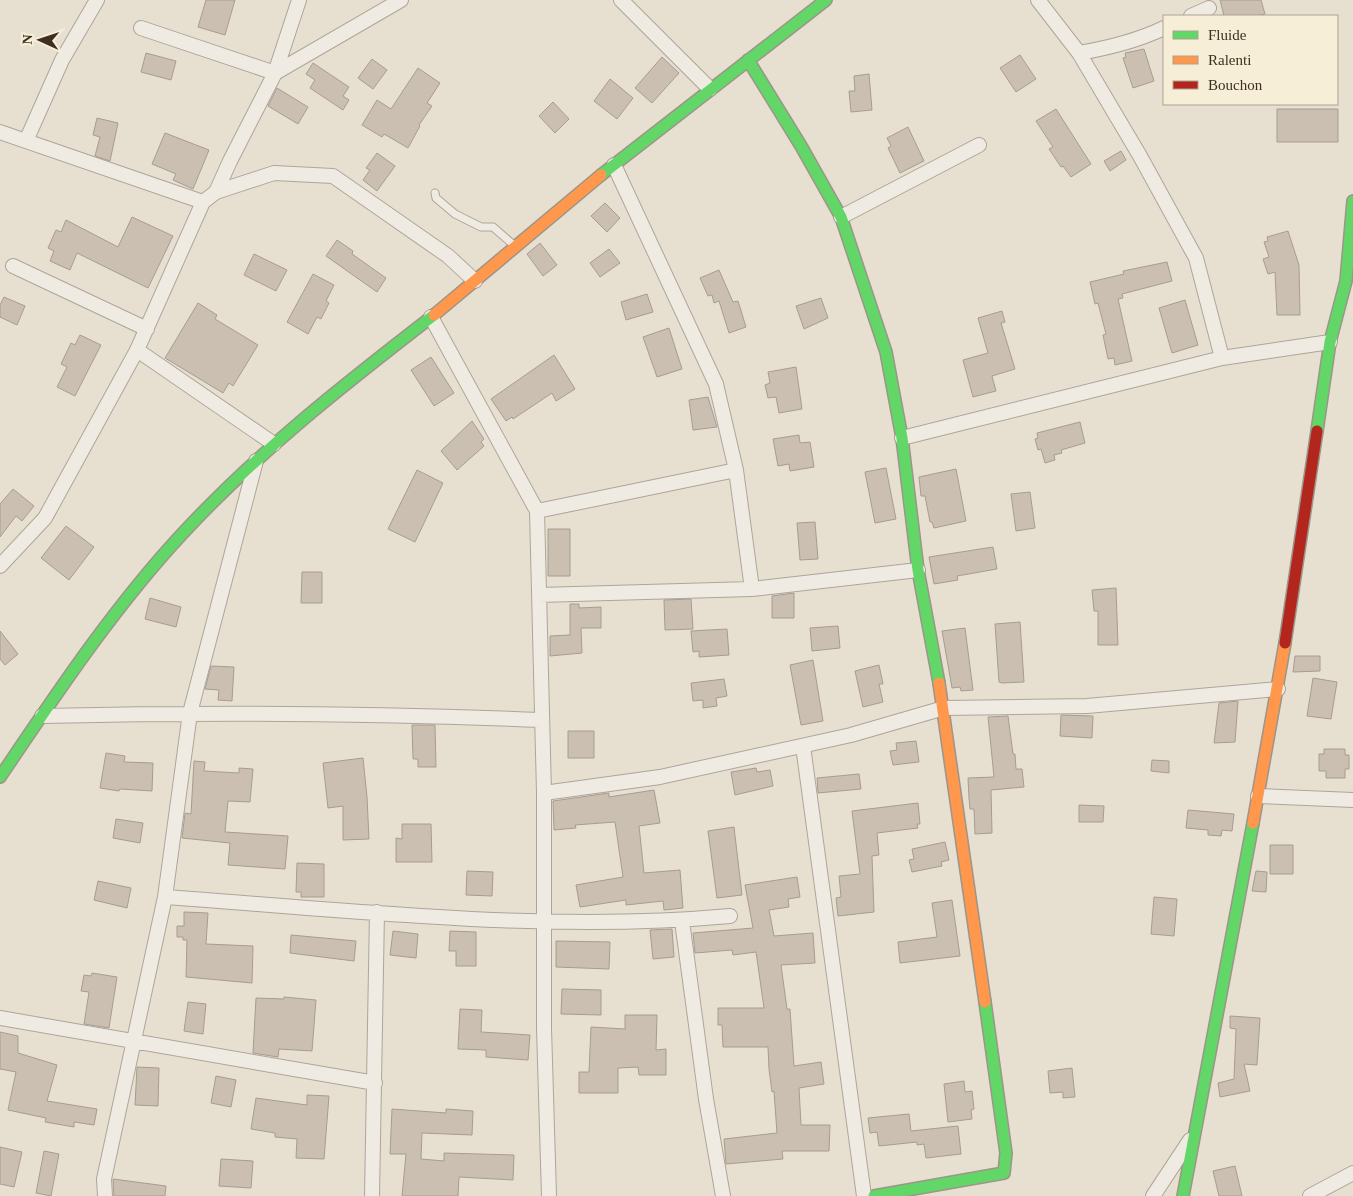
<svg xmlns="http://www.w3.org/2000/svg" width="1353" height="1196" viewBox="0 0 1353 1196" font-family="'Times New Roman',serif">
	<rect width="100%" height="100%" fill="#e7e0d1"/>
	<!-- building -->
	<path fill="#cbbfb2" stroke="#a89c90" d="M206,0H235L225,35L198,27Z
		M1220,0H1261L1265,14L1255,16H1224Z
		M1144,49L1154,81L1133,88L1123,58L1126,57L1125,53Z
		M146,53L176,61L171,80L141,72Z
		M1020,55L1036,79L1016,92L1000,68Z
		M662,57L679,73L652,103L635,88Z
		M372,59L387,70L373,89L358,78Z
		M313,63L349,87L343,96L349,100L343,110L310,88L315,80L306,74Z
		M418,68L440,83L427,103L432,106L419,125L420,126L408,148L384,134L382,137L362,125L377,100L391,109Z
		M869,74L872,110L851,112L849,91H855L854,76Z
		M610,79L633,98L617,119L594,101Z
		M277,88L308,107L298,124L268,106Z
		M553,102L569,119L555,133L539,116Z
		M1056,109L1091,164L1071,177L1063,166L1061,167L1049,149L1053,147L1036,121Z
		M1277,109H1338V142H1277Z
		M97,118L118,123L110,161L95,156L100,137L93,135Z
		M908,127L924,161L900,173L888,148L891,146L887,138Z
		M165,133L209,150L193,189L173,180L176,174L152,164Z
		M1121,151L1126,160L1110,171L1104,161Z
		M377,153L395,166L377,191L363,180L370,170L366,168Z
		M605,203L620,218L607,232L591,216Z
		M132,217L173,236L148,288L77,253L70,270L50,261L54,251L48,248L56,230L61,232L66,220L118,247Z
		M1288,231L1299,265L1300,315H1277L1275,272L1268,274L1263,259L1269,257L1264,242L1268,241L1267,237Z
		M337,240L353,251L352,254L386,278L377,292L326,256Z
		M540,243L557,265L543,276L527,254Z
		M609,249L620,263L600,277L590,263Z
		M254,254L287,270L276,291L244,275Z
		M1167,262L1172,281L1122,294L1123,298L1118,299L1132,361L1115,365L1114,358L1108,359L1103,335L1106,334L1098,303L1095,304L1090,282L1124,274L1123,271Z
		M719,270L733,302L738,301L746,327L729,333L719,301L714,303L712,295L708,296L700,278Z
		M313,274L334,285L326,301L329,303L321,319L317,317L308,334L287,322Z
		M647,294L653,312L626,320L621,302Z
		M4,297L25,306L17,325L0,317V305Z
		M821,298L828,318L804,329L796,306Z
		M1185,300L1198,345L1172,353L1159,308Z
		M198,303L217,315L215,319L258,345L233,386L229,383L223,393L165,358Z
		M1002,311L1005,322L1001,323L1015,369L992,376L996,391L973,397L963,360L988,353L978,318Z
		M669,328L682,369L657,377L643,337Z
		M80,335L101,345L75,396L57,387L67,367L61,364L71,343L75,345Z
		M554,355L575,389L556,401L552,393L513,419L512,417L506,421L491,399Z
		M431,357L454,393L434,406L411,370Z
		M796,367L802,409L779,413L776,397L768,398L765,385L770,383L768,372Z
		M708,397L717,427L693,430L689,400Z
		M472,421L484,439L481,442L484,446L457,470L441,451Z
		M1080,422L1085,443L1061,450L1062,453L1054,455L1055,460L1045,463L1041,449L1038,450L1035,439L1038,438L1037,433Z
		M799,435L800,443L810,442L814,467L790,471L789,464L778,466L773,439Z
		M886,468L896,519L875,523L865,472Z
		M956,469L966,521L934,528L932,522H930L925,496H921L919,477Z
		M417,470L443,483L415,542L388,529Z
		M13,489L34,506L22,521L16,516L0,537V504Z
		M1030,492L1035,528L1016,531L1011,494Z
		M815,522L818,559L800,560L797,523Z
		M66,526L94,547L69,580L41,558Z
		M548,529H570V576H548Z
		M993,547L997,569L957,576L958,580L934,584L929,557Z
		M302,572H322V603H301Z
		M1116,588L1118,645H1098V611H1094L1092,590Z
		M794,593V618H772V596Z
		M150,598L181,607L176,627L145,619Z
		M691,599L693,629L665,630L664,600Z
		M570,604H579V608L601,607V628H581L582,653L550,656V636L570,635Z
		M1020,622L1024,682L1002,683L999,682L995,624Z
		M838,626L840,648L812,651L810,628Z
		M965,628L973,690L961,691L960,687L952,688L942,631Z
		M727,629L729,655L699,657V651L693,652L691,631Z
		M0,631L18,654L5,665L0,659Z
		M1295,656H1320V671L1293,672Z
		M813,660L823,721L801,725L790,665Z
		M879,665L883,684H879L883,702L863,707L855,671Z
		M211,666L234,667L232,701L218,700L219,690L205,689Z
		M1313,678L1337,682L1331,719L1307,716Z
		M724,679L727,696L716,698L717,706L703,708V700L693,701L691,683Z
		M1238,701L1235,742L1214,743L1219,703Z
		M1061,715L1093,716L1092,738L1060,736Z
		M1008,716L1013,754H1015L1016,769H1022L1024,787L991,790L992,833L975,834L974,809H970L969,798L968,778L994,777L988,717Z
		M412,725H435L436,767H418V759H413Z
		M568,731H594V758H568Z
		M916,741L919,762L893,765L890,751L897,750L896,743Z
		M1324,749H1345V755H1349V769H1345V778H1326V771H1319V754H1324Z
		M106,753L125,756L124,762L153,763L152,791L120,789L119,791L100,788Z
		M363,758L367,797L369,839L343,840V806L328,808L323,763Z
		M1152,760L1169,761V773L1151,771Z
		M194,761L205,762L204,771L239,773V768L253,769L250,802L228,801L225,832L288,836L285,869L228,865L230,843L182,838L185,813L191,814Z
		M756,768L757,772L770,770L773,786L735,795L731,772Z
		M859,774L861,789L818,793L817,778Z
		M654,790L660,823L639,826L644,873L680,870L683,908L664,910L663,901L626,905V900L580,907L576,885L623,877L615,822L575,825L576,828L554,830L553,801L609,793V797Z
		M918,803L920,824H917L918,828L877,833L879,855L872,856L874,912L838,916L836,898L841,897L839,876L860,874L852,811Z
		M1079,805L1104,806L1103,822H1079Z
		M1188,810L1234,814L1232,831L1222,830L1221,836L1208,835V830L1186,828Z
		M116,819L143,823L140,843L113,838Z
		M402,824H431L432,862H396V838L402,839Z
		M734,827L742,895L717,898L708,831Z
		M945,842L949,860L941,862L942,866L912,872L909,860L914,859L912,849Z
		M1270,845H1293V874H1270Z
		M297,863L324,864V897H301V892H296Z
		M467,871L493,872L492,896L466,895Z
		M1256,871L1267,872L1266,892L1252,891Z
		M797,877L800,897L788,899L789,907L769,910L774,936L813,933L815,963L781,965L787,1009H790L794,1066L821,1062L824,1084L799,1088L801,1125H830L829,1151H782L783,1159L726,1164L724,1139L777,1133L774,1091L772,1092L769,1069L768,1047H723L722,1025H718V1008H764L756,952L733,955L732,950L695,953L693,933L753,928L745,885Z
		M98,881L131,888L127,908L94,900Z
		M1154,897L1177,899L1174,936L1151,934Z
		M952,900L960,956L900,963L898,942L937,937L932,903Z
		M184,912L208,913L206,944L253,946L252,983L186,977L187,940H183V937H177V926H184Z
		M672,929L674,957L653,959L650,930Z
		M393,931L418,934L416,958L390,955Z
		M450,931L476,932V966H456V951H449Z
		M291,935L356,941L354,961L290,953Z
		M556,941L610,942L609,969L556,967Z
		M92,973L117,977L109,1028L84,1024L89,992L81,991L84,975L91,976Z
		M562,989L601,990V1015L561,1014Z
		M284,997L316,1000L312,1051L279,1049L278,1057L253,1053L256,998L284,999Z
		M188,1002L206,1004L203,1034L184,1031Z
		M460,1009L482,1010L481,1032L530,1035L528,1060L486,1057V1050L458,1049Z
		M625,1015H657L656,1050L666,1049V1075H639L638,1067L618,1068V1093H579V1072H589L591,1027L625,1029Z
		M1230,1016L1260,1018L1257,1065L1244,1064L1250,1091L1220,1097L1218,1083L1234,1079L1236,1029L1230,1028Z
		M0,1032L18,1036V1053L57,1065L47,1101L97,1109L94,1125L74,1122V1127L45,1122L46,1118L8,1110L16,1072L0,1069Z
		M137,1067L159,1068L158,1106L135,1105Z
		M1072,1068L1075,1097L1063,1098V1092L1050,1093L1048,1071Z
		M216,1076L236,1080L231,1107L211,1103Z
		M964,1081L965,1092L972,1091L974,1109L971,1110L972,1119L948,1122L944,1084Z
		M307,1095L329,1096L324,1159L296,1158L297,1139L275,1137V1133L251,1129L256,1098L307,1105Z
		M392,1109L446,1113V1109L473,1111L472,1135L422,1133L421,1159L444,1161V1153L514,1155L513,1180L459,1177L458,1196H402L406,1154H390Z
		M909,1114L911,1131L958,1126L961,1154L926,1158L924,1144L917,1145V1142L879,1146L877,1132L870,1133L868,1118Z
		M0,1147L22,1152L14,1187L0,1184Z
		M44,1151L59,1154L51,1196L36,1193Z
		M221,1159L253,1161L251,1188L219,1186Z
		M1235,1166L1242,1196H1219L1213,1171Z
		M113,1179L166,1186L165,1196H114Z"/>
	<g fill="none" stroke-linecap="round" stroke-linejoin="round">
		<defs>
			<path id="lane" d="M435,193L436,198L455,214L481,227H493L516,247"/>
			<path id="street" d="M621,0L710,89
				M1038,0L1079,53L1140,156L1196,258L1222,358
				M1191,16L1209,8
				M141,28L275,73L401,0
				M1079,53C1108,48 1137,41 1164,28
				M0,132L203,202
				M26,141L62,60L97,0
				M614,165L716,384L736,470L752,589
				M216,192L274,173L333,176L448,256L475,281
				M841,217L979,145
				M13,266L147,329
				M431,317L537,511L544,793V1028L549,1196
				M137,350L274,444
				M902,438L1222,358L1330,342
				M537,511L736,470
				M0,566L45,518L137,350L203,202L216,192L230,161L275,73L299,0
				M539,595L752,589L918,570
				M42,716C209,712 375,713 542,720
				M803,746L864,1196
				M544,793L660,777L851,735L944,708L1087,706L1278,689
				M1258,796L1353,800
				M165,897C351,910 545,933 730,916
				M682,921L706,1099L723,1196
				M0,1018L375,1083
				M105,1196L104,1179L165,897L190,713L256,461
				M372,1196L377,912
				M1153,1196L1190,1140
				M1310,1196L1353,1173"/>
			<path id="fast" d="M748,60L801,146L841,217L886,352L902,438L918,570L939,683
				M601,175L826,0
				M1317,431L1330,342L1346,281L1353,201
				M0,777C57,693 114,607 183,533C259,451 346,383 434,315
				M874,1196L1004,1173L1006,1153L985,1002
				M1183,1196L1253,823"/>
			<path id="slow" d="M434,315L601,175
				M939,683L985,1002
				M1253,823L1285,643"/>
			<path id="jam" d="M1285,643L1317,431"/>
		</defs>
		<!-- lane casing -->
		<use href="#lane" stroke="#ada599" stroke-width="9"/>
		<!-- street casing -->
		<use href="#street" stroke="#ada599" stroke-width="16"/>
		<!-- fast casing -->
		<use href="#fast" stroke="#9c958a" stroke-width="14"/>
		<!-- slow casing -->
		<use href="#slow" stroke="#9c958a" stroke-width="14"/>
		<!-- jam casing -->
		<use href="#jam" stroke="#9c958a" stroke-width="14"/>
		<!-- lane -->
		<use href="#lane" stroke="#efebe3" stroke-width="7"/>
		<!-- street -->
		<use href="#street" stroke="#efebe3" stroke-width="14"/>
		<!-- fast -->
		<use href="#fast" stroke="#63d668" stroke-width="11"/>
		<!-- slow -->
		<use href="#slow" stroke="#ff974d" stroke-width="11"/>
		<!-- jam -->
		<use href="#jam" stroke="#b3261e" stroke-width="11"/>
	</g>
	<!-- legend -->
	<rect x="1163" y="15" width="175" height="90" fill="#f7eed8" stroke="#ada18e"/>
	<rect x="1173" y="31" width="25" height="8" fill="#63d668" stroke="#ada18e"/>
	<text x="1208" y="40" font-size="15" fill="#3d2e20">Fluide</text>
	<rect x="1173" y="56" width="25" height="8" fill="#ff974d" stroke="#ada18e"/>
	<text x="1208" y="65" font-size="15" fill="#3d2e20">Ralenti</text>
	<rect x="1173" y="81" width="25" height="8" fill="#b3261e" stroke="#ada18e"/>
	<text x="1208" y="90" font-size="15" fill="#3d2e20">Bouchon</text>
	<!-- north arrow -->
	<g transform="translate(40 40) rotate(273)" stroke="#f7eed8" stroke-width="4" paint-order="stroke">
	<path d="M0-4L9 19L0 12L-9 19Z" fill="#3d2e20"/>
	<text y="-8" font-size="14" font-weight="bold" text-anchor="middle" fill="#3d2e20">N</text>
	</g>
</svg>
